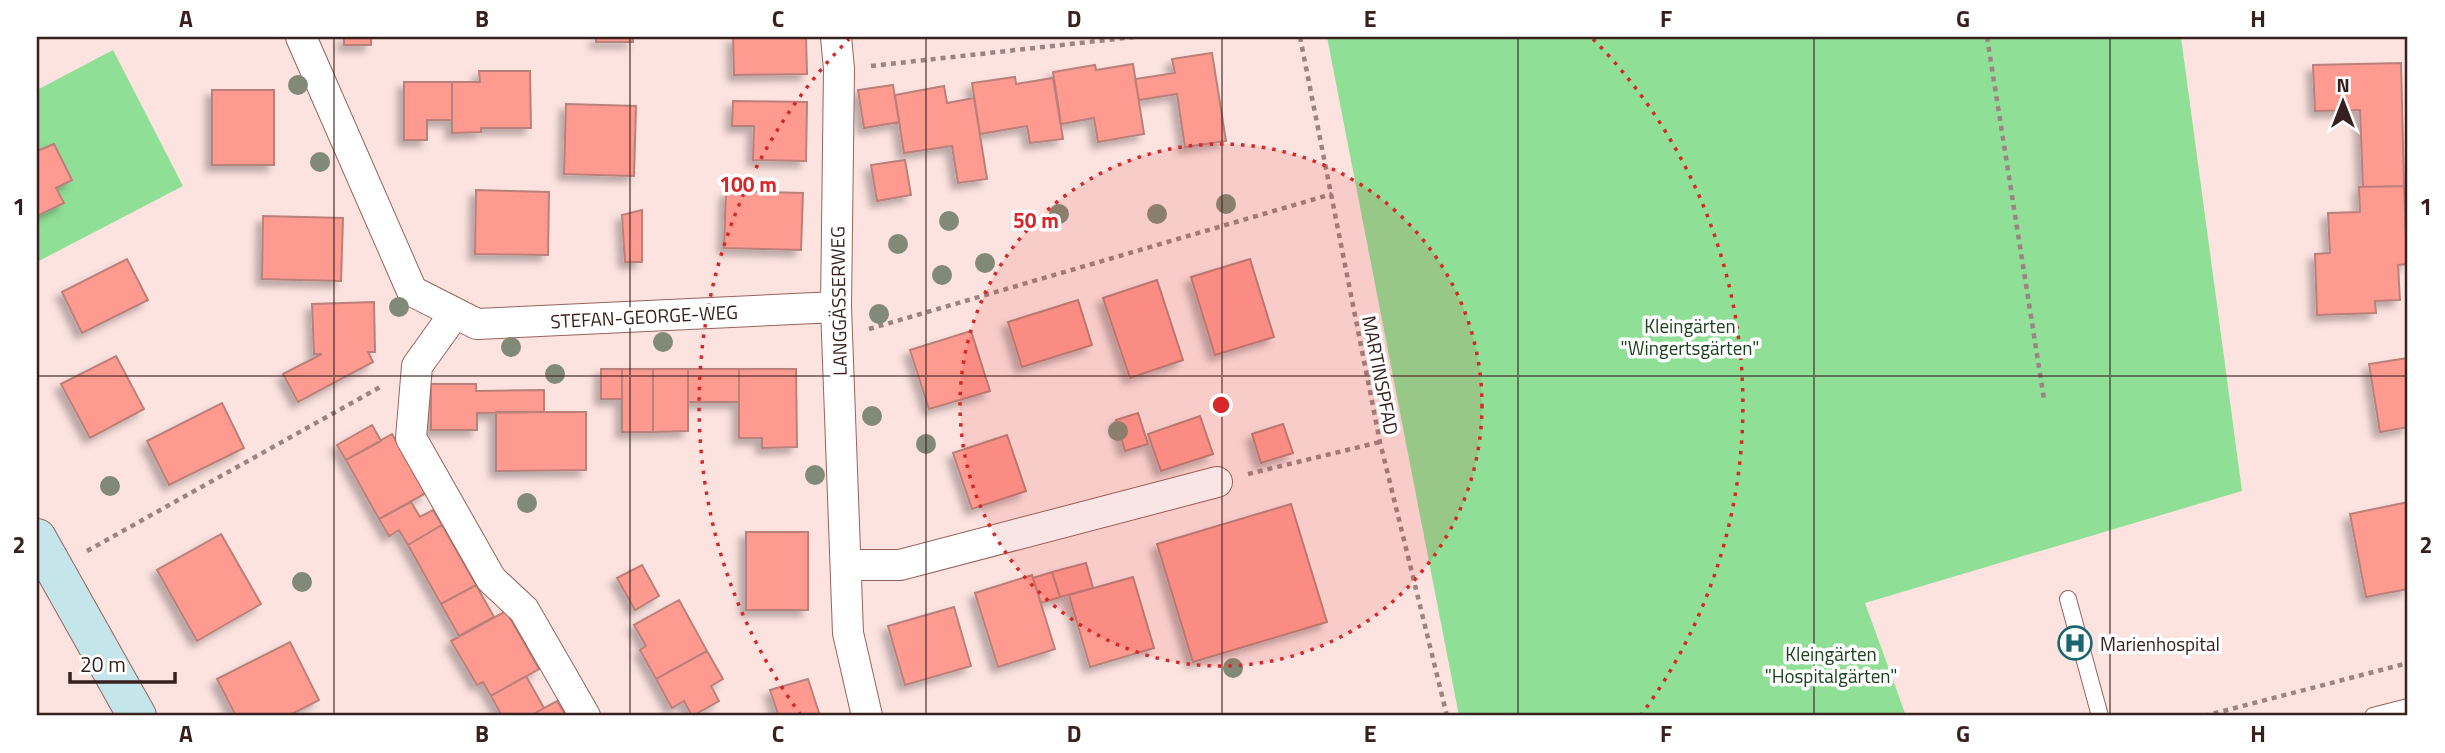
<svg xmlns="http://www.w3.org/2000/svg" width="2445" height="753" viewBox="0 0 2445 753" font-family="'Titillium Web',sans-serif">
	<defs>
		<filter id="shadow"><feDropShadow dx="-6" dy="6" stdDeviation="3.5" flood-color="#0004"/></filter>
	</defs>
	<rect width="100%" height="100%" fill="#fde3e0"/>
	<!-- green -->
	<path fill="#90df96" d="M1327,37H2181L2242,491L1865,603L1906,716H1459Z
		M113,50L183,186L37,262V90Z"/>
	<!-- building -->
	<path fill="#ff9a91" stroke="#b9817a" stroke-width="2" filter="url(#shadow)" d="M344,37H371V45H344Z
		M596,37H633V42H596Z
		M733,37H806L807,74L734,75Z
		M1212,53L1226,141L1185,147L1177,94L1139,100L1135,79L1175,73L1172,59Z
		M2401,63L2404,186L2363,187L2360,110L2315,111L2313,65Z
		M1133,64L1144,134L1098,142L1094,118L1061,124L1053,72L1095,65L1096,70Z
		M479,71H530L531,128H481V132L452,133V82H480Z
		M1015,77L1016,84L1053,78L1063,139L1030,143L1027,126L980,134L972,83Z
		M404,82H452V120H427V140H404Z
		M893,85L899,122L864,128L858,90Z
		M944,86L947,103L974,98L987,179L958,183L952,146L904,153L895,95Z
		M212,90H274V165H212Z
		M733,101L807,102L806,161L753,160L754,126H732Z
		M566,104L636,106L634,176L564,174Z
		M54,144L72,180L56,188L64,203L37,216V151Z
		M905,160L911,195L877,201L871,165Z
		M2404,186L2407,264L2398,265L2400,300L2375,301L2376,313L2317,315L2315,254L2330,253L2328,213L2360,212L2359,187Z
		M476,190L549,192L548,255L475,254Z
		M726,191L803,193L801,250L724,248Z
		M642,210V262H625L622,215Z
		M263,216L343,218L341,281L262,279Z
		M127,259L148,300L82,333L62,292Z
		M1250,259L1274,337L1215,355L1191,277Z
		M1157,280L1183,360L1130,378L1103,298Z
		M1078,300L1092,345L1022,367L1008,322Z
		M374,302L375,352H368L373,362L298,402L283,374L322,354H314L312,304Z
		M971,331L990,391L929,409L910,350Z
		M116,356L144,409L90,438L61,384Z
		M2408,358V427L2380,432L2369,364Z
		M601,369H622V399H601Z
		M622,369H653V432H622Z
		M653,369H688V431L653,432Z
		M688,369H739V402H688Z
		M739,369H796L797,447L762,448V438H739Z
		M431,384H476V391L544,390V412L477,413V430H431Z
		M222,403L244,448L169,485L147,441Z
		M496,412H586V470L496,471Z
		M1138,413L1148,444L1125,451L1116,420Z
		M1200,416L1213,454L1161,471L1148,434Z
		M1283,424L1293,453L1261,463L1252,434Z
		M372,425L381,441L346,460L337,445Z
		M392,434L426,493L379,519L346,460Z
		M1007,435L1026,491L972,509L953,453Z
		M411,502L420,517L433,510L442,525L408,545L399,530L389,536L379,519Z
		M2408,502V589L2366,597L2350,514Z
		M1291,504L1327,622L1193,662L1157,544Z
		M442,525L476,585L441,604L408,545Z
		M746,532H808V610H746Z
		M221,534L261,604L197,641L157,570Z
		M1086,563L1093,588L1060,597L1052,572Z
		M642,565L659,596L635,610L617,578Z
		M1052,572L1060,597L1041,603L1033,578Z
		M1032,575L1055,649L998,667L975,593Z
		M1133,577L1154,648L1090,667L1069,595Z
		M476,585L494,617L459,636L441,604Z
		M679,600L707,651L656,679L640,650L646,646L634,625Z
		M954,607L971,666L905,685L888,626Z
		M506,611L539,669L491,696L483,682L477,685L451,641Z
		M290,642L319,700L288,716H236L217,679Z
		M707,651L723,679L711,686L719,701L692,716L684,701L672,708L656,679Z
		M526,676L544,708L530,716H502L491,696Z
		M808,679L820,716H771L778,714L770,690Z
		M557,701L566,716H530L544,708Z"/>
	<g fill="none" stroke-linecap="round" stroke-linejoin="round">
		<defs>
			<path id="lane" d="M2068,599L2100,716
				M2373,716L2408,707"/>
			<path id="street" d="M301,37L412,291L477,324L836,307
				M836,37L839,69L836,307L848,633L867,716
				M455,313L417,366L411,438L491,579L524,610L585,716
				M846,565H900L1217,482"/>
			<path id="secondary" d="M37,538L137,716"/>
		</defs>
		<!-- lane casing -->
		<use href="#lane" stroke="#98635d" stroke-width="18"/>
		<!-- street casing -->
		<use href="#street" stroke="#98635d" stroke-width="32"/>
		<!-- secondary casing -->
		<use href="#secondary" stroke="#98635d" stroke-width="40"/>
		<!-- path -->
		<path stroke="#9d8482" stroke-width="4.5" stroke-dasharray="5 5" stroke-linecap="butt" d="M1300,37L1380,442L1447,716
			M1987,37L2044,399
			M871,66L1134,37
			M869,329L1332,194
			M1248,474L1380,442
			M87,551L382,386
			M2204,716L2408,663"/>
		<!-- lane -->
		<use href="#lane" stroke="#fff" stroke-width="16"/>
		<!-- street -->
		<use href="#street" stroke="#fff" stroke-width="30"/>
		<!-- secondary -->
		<use href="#secondary" stroke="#c4e5e9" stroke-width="38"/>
	</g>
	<!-- trees -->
	<g fill="#818a76">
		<circle cx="298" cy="85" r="10"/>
		<circle cx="320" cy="162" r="10"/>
		<circle cx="1226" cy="204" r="10"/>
		<circle cx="1059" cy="214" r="10"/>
		<circle cx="1157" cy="214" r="10"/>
		<circle cx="949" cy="221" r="10"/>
		<circle cx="898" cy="244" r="10"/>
		<circle cx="985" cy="263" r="10"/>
		<circle cx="942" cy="275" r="10"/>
		<circle cx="399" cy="307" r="10"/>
		<circle cx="879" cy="314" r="10"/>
		<circle cx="663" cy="342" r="10"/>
		<circle cx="511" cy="347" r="10"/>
		<circle cx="555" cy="374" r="10"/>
		<circle cx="872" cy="416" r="10"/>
		<circle cx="1118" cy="431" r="10"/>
		<circle cx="926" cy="444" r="10"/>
		<circle cx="815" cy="475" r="10"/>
		<circle cx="110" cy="486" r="10"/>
		<circle cx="527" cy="503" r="10"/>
		<circle cx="302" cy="582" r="10"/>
		<circle cx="1233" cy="668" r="10"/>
	</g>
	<!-- grid -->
	<path fill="none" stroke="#37201e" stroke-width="2" stroke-opacity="0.55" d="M334,37V716M630,37V716M926,37V716M1222,37V716M1518,37V716M1814,37V716M2110,37V716M37,376H2408"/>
	<!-- distance rings -->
	<circle cx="1221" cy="405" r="261" fill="#d62828" fill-opacity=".12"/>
	<g fill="none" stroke="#d62828" stroke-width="3.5" stroke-dasharray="3.5 7">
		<circle cx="1221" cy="405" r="261"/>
		<path d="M801 715A522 522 0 0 1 849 39M1593 39A522 522 0 0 1 1641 715"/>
	</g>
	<!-- icons -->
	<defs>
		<symbol id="hospital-ring" viewBox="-11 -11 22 22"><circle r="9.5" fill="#fff" stroke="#19666e" stroke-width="1.5"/><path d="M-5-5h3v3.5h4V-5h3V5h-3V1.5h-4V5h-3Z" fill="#19666e"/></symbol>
	</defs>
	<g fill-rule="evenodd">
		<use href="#hospital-ring" x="2056" y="624" width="38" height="38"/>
	</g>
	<g text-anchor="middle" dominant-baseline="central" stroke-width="7" stroke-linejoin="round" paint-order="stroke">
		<!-- street labels -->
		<g font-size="19" fill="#37201e" stroke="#fff">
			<text transform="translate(838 301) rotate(-91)">LANGGÄSSERWEG</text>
			<text transform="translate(644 316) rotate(-3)">STEFAN-GEORGE-WEG</text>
			<text transform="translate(1381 375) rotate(79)">MARTINSPFAD</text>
		</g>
		<!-- park labels -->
		<g font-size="19" fill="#1b421f" stroke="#fff">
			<text x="1690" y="325">Kleingärten<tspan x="1690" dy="22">"Wingertsgärten"</tspan></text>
			<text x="1831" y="653">Kleingärten<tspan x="1831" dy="22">"Hospitalgärten"</tspan></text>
		</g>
		<!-- poi labels -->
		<g font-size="19" fill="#37201e" stroke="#fff" text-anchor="start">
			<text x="2100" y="643">Marienhospital</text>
		</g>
	</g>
	<circle cx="1221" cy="405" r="10" fill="#d62828" stroke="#fff" stroke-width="3.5"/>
	<g font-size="21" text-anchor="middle" font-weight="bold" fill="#d62828" stroke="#fff" stroke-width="7" stroke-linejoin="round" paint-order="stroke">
		<text x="748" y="192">100 m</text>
		<text x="1036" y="228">50 m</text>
	</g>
	<!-- border -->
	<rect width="2445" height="753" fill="none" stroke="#ffffff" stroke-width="77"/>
	<!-- north arrow -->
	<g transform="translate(2343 102)" stroke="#ffffff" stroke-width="5" paint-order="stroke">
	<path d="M0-5L12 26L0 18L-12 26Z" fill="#37201e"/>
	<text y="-10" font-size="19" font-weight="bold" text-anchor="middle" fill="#37201e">N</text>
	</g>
	<!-- scale -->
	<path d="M70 672v10h105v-10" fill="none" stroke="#37201e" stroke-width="3.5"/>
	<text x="80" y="672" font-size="21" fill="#37201e" stroke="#ffffff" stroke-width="5" paint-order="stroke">20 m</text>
	<rect x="38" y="38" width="2368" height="676" fill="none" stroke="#37201e" stroke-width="2.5"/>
	<g font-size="23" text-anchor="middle" font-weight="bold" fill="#37201e">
		<text x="186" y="27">A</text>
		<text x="482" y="27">B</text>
		<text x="778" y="27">C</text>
		<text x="1074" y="27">D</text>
		<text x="1370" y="27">E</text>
		<text x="1666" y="27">F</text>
		<text x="1963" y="27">G</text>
		<text x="2258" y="27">H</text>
		<text x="19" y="215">1</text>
		<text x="2426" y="215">1</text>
		<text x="19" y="553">2</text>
		<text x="2426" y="553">2</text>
		<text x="186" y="742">A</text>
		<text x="482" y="742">B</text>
		<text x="778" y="742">C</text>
		<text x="1074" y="742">D</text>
		<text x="1370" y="742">E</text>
		<text x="1666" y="742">F</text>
		<text x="1963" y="742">G</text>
		<text x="2258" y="742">H</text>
	</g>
</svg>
